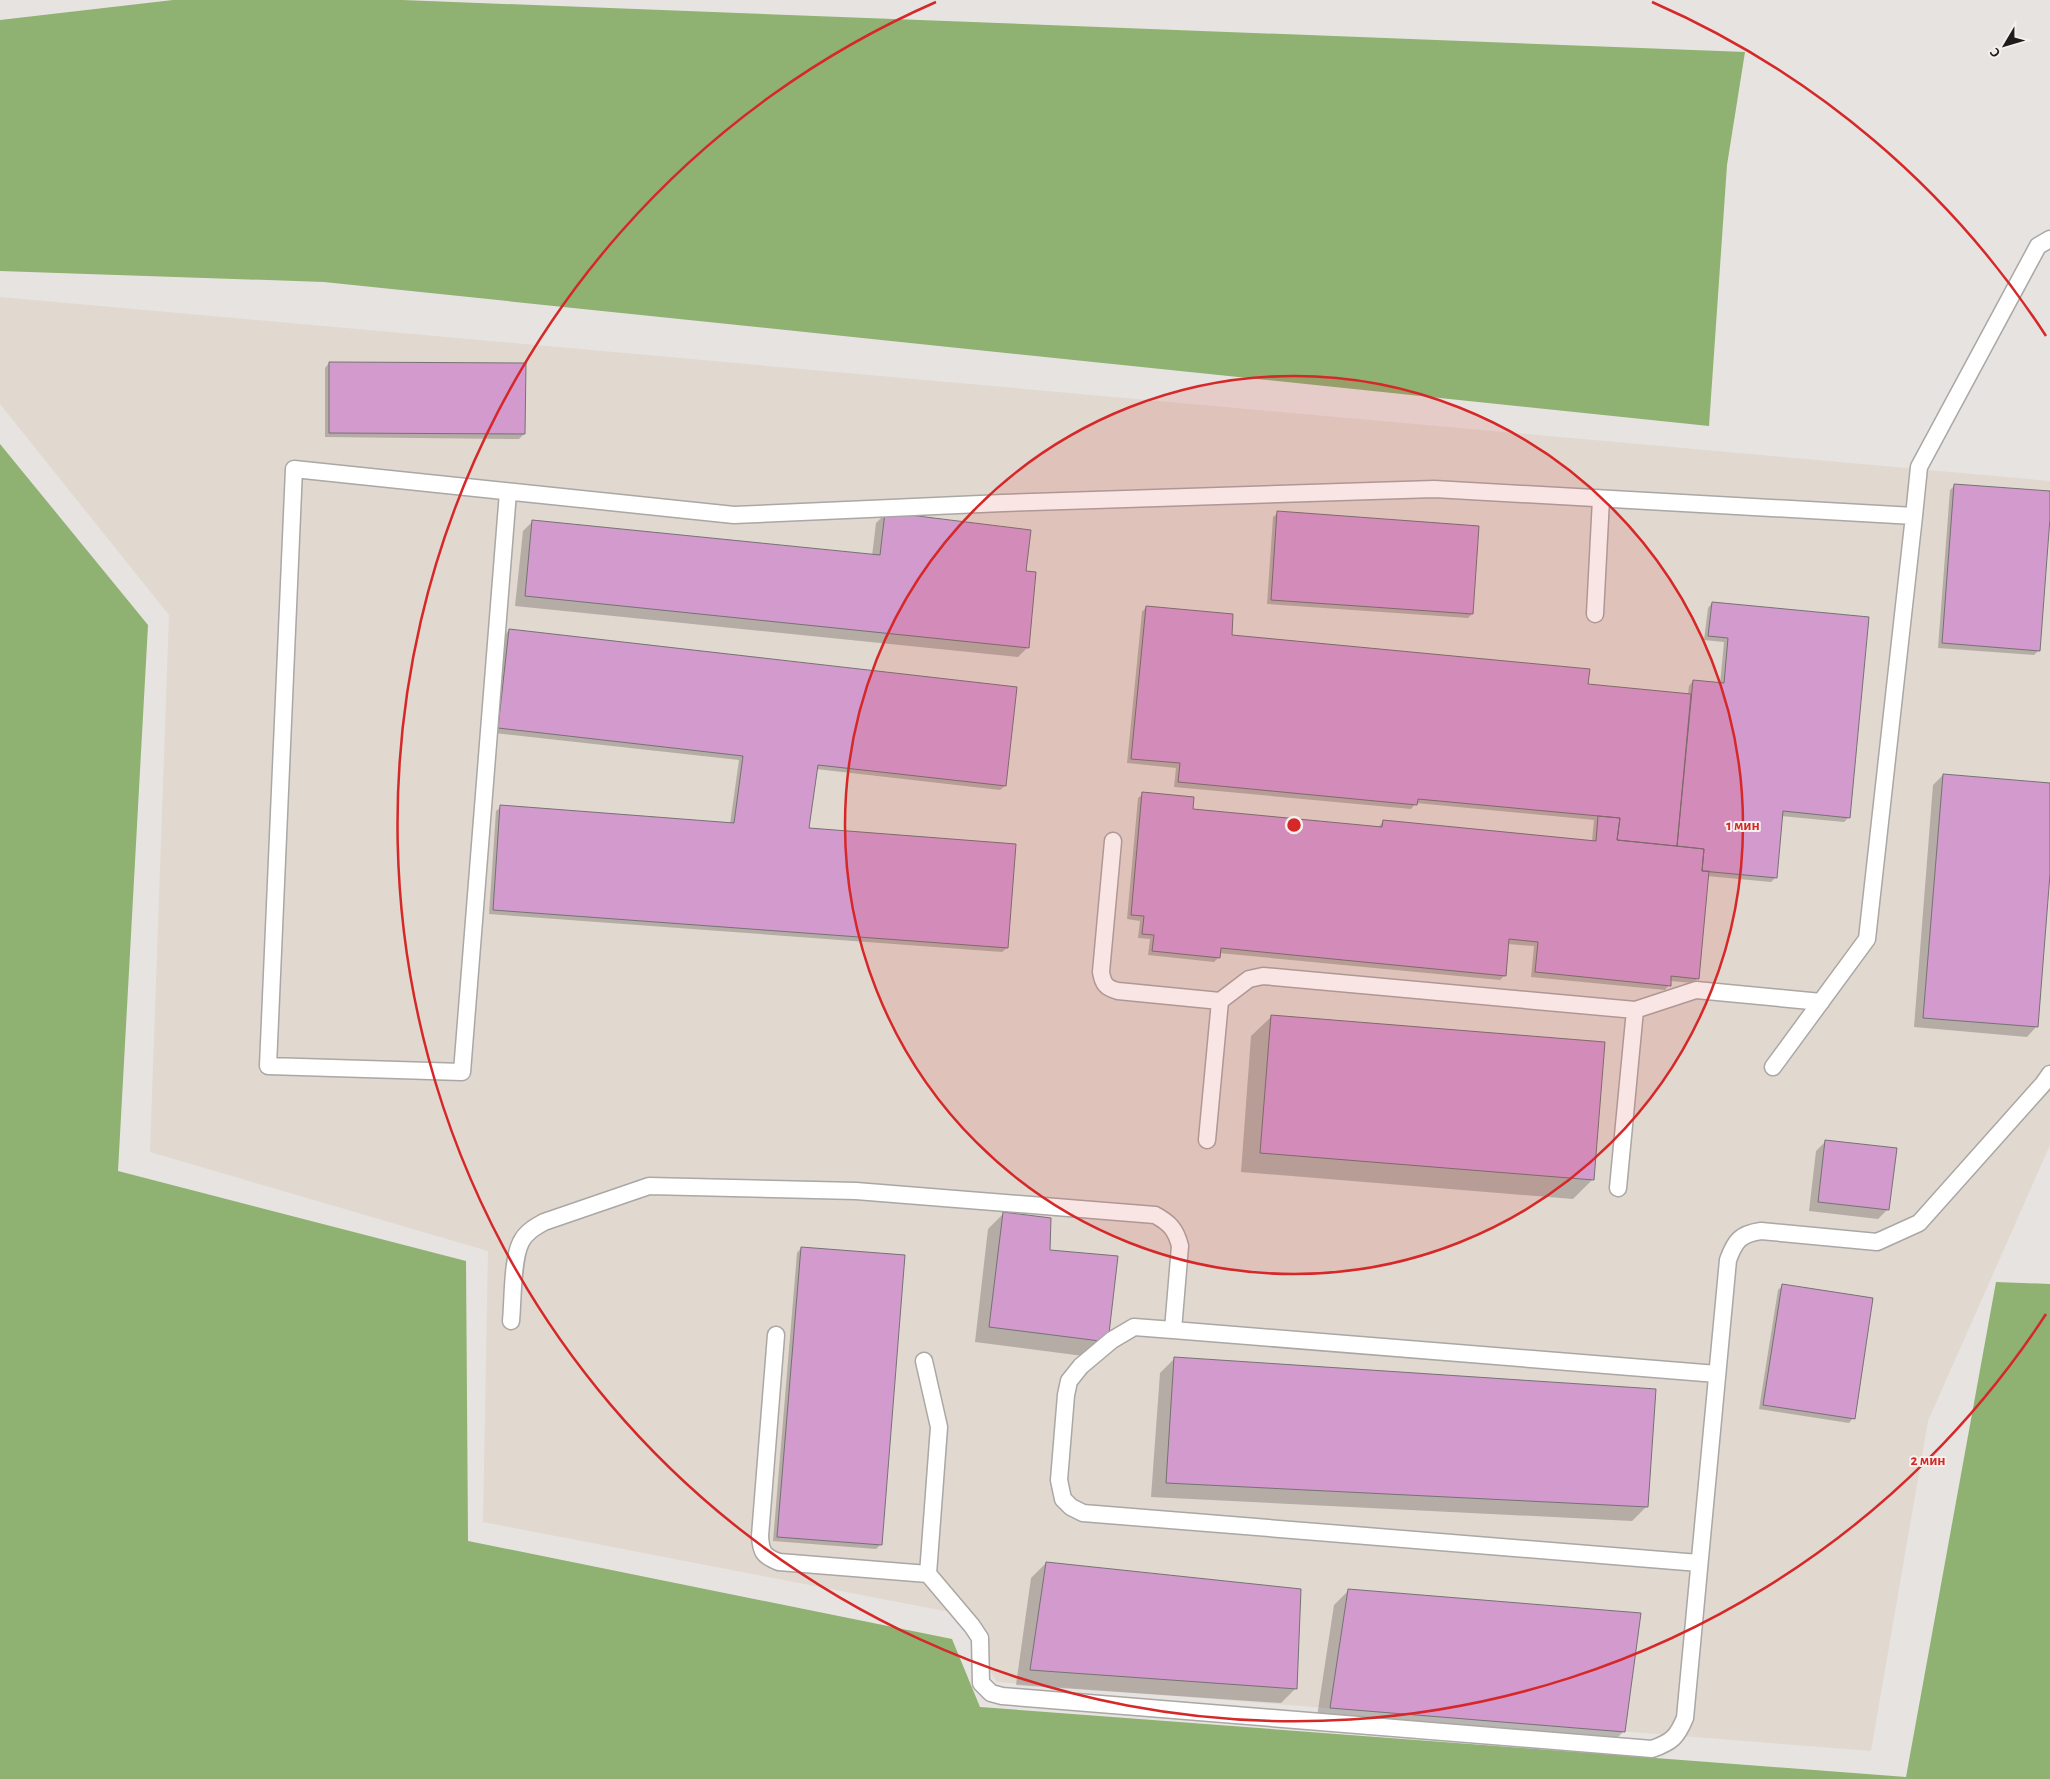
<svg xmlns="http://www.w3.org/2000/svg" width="2050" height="1779" viewBox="0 0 2050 1779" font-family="'Alegreya Sans',sans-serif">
	<rect width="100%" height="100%" fill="#e7e3e0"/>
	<!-- built -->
	<path fill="#e1d8cf" d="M0,297L2050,481V1145L1928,1421L1871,1751L997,1682L955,1613L483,1522L488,1251L150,1152L169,615L0,404Z"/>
	<!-- forest -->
	<path fill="#8fb171" d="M173,0H402L1745,52L1727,165L1709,426L324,282L0,271V20Z
		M0,444L148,625L118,1171L466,1261L468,1541L952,1639L980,1707L1906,1777L1996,1282L2050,1284V1779H0Z"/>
	<!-- shadow -->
	<path fill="#0003" d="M329,363L524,434L519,439L325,437V368Z
		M1955,485L2050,493L2039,650L2034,655L1938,648L1950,490Z
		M886,513L1025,572L1028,647L1018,657L515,606L523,531L533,521L872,556L876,523Z
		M1278,513L1472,614L1468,618L1267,604L1273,517Z
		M1712,603L1849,817L1844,822L1781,816L1776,877L1771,882L1707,876L1698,978L1693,983L1670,981L1669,985L1665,990L1531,977L1534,946L1508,944L1505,975L1500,980L1219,953V957L1214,962L1148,955L1150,939L1138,938L1140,921L1127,919L1138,798L1143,794L1192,810L1378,828L1383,821L1592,841L1594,820L1416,803L1411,809L1174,787L1176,768L1127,763L1142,612L1146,607L1230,636L1587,686L1688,695L1689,686L1693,681L1720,684L1724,642L1704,640L1708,608Z
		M509,630L1005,786L1000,790L816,769L808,830L1007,948L1002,952L489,914L496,811L501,807L730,824L739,760L494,733L505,635Z
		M1943,775L2050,784V858L2036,1027L2027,1037L1914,1027L1933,785Z
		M1271,1017L1593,1179L1573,1199L1241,1172L1251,1036Z
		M1826,1141L1888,1209L1878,1219L1809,1211L1816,1151Z
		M1003,1214L1049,1251L1106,1342L1091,1357L975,1342L988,1229Z
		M801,1248L881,1544L876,1549L773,1541L797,1253Z
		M1783,1285L1853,1418L1849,1423L1759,1409L1778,1290Z
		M1175,1358L1647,1506L1632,1521L1151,1497L1160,1373Z
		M1046,1563L1296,1688L1281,1703L1016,1685L1031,1578Z
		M1349,1590L1624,1731L1609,1746L1316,1723L1334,1605Z"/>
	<!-- building -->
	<path fill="#d39acd" stroke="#757275" d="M329,362L526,363L525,434L329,433Z
		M1954,484L2050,491V518L2040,651L1942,643Z
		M1277,511L1479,526L1473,614L1271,600Z
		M885,512L1031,530L1026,571L1036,572L1029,648L525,596L532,520L880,555Z
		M1712,602L1869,617L1850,818L1783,811L1777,878L1702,871L1704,849L1677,846L1693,680L1724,683L1728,638L1708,636Z
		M1146,606L1233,614L1232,635L1590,669L1588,684L1691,694L1677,846L1617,840L1620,818L1418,799L1417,805L1178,782L1180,763L1131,759Z
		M509,629L1017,687L1006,786L818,765L809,828L1016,844L1008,948L493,910L500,805L734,823L743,756L498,728Z
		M1943,774L2050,783V874L2038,1027L1923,1018Z
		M1142,792L1194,797L1193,809L1382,827L1383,820L1596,841L1598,816L1620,818L1617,840L1704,849L1702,871H1709L1699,979L1671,976V986L1535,972L1538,942L1509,939L1506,976L1221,948L1220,958L1152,951L1154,935L1142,934L1144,916L1131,915Z
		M1271,1015L1605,1042L1594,1180L1260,1153Z
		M1825,1140L1897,1148L1889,1210L1818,1202Z
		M1003,1212L1051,1218L1050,1250L1118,1256L1108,1342L989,1327Z
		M801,1247L905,1255L882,1545L777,1537Z
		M1782,1284L1873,1298L1855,1419L1763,1405Z
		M1174,1357L1656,1389L1648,1507L1166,1483Z
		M1046,1562L1301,1589L1297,1689L1030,1670Z
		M1348,1589L1641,1613L1625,1732L1330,1708Z"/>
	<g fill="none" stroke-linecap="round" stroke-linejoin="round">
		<defs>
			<path id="lane" d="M508,492L462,1072L268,1066L294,469L734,515L1003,503L1434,489L1914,516L1919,467L2038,246L2050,239
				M1595,614L1601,499
				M1113,841L1101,972C1103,984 1106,988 1118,991L1220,1001L1249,979L1263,976L1635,1010L1696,990L1821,1002
				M1773,1067L1867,939L1914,516
				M1207,1140L1220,1001
				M1618,1188L1635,1010
				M511,1321C513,1301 512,1259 521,1242C526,1232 535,1227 544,1222L649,1186L856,1191L1155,1215C1170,1223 1176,1230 1180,1246L1173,1330L1134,1327L1112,1340L1081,1366L1069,1381L1066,1395L1059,1480L1063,1499L1071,1507L1083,1513L1699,1563
				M1173,1330L1717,1374
				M776,1335L760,1536C761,1552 763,1556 779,1562L928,1574L972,1626L980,1638L981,1683L991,1693L1002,1696L1652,1749C1672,1742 1677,1737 1685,1718L1728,1260C1735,1241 1740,1234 1761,1231L1877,1242L1919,1223L2043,1084L2050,1074
				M924,1361L939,1427L928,1574"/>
		</defs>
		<!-- lane casing -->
		<use href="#lane" stroke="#aaa7a4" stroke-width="19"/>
		<!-- lane -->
		<use href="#lane" stroke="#fff" stroke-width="16"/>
	</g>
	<!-- distance rings -->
	<circle cx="1294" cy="825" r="449" fill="#d62828" fill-opacity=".12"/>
	<g fill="none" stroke="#d62828" stroke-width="2.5">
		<circle cx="1294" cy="825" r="449"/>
		<path d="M2046 1314A897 897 0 1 1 936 2M1652 2A897 897 0 0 1 2046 336"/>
	</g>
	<circle cx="1294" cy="825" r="8" fill="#d62828" stroke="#f4f1ed" stroke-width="2.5"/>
	<g font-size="15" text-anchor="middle" font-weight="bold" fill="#d62828" stroke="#f4f1ed" stroke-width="4" stroke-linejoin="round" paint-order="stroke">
		<text x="1743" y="830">1 мин</text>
		<text x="1928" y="1465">2 мин</text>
	</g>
	<!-- north arrow -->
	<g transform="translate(2005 45) rotate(232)" stroke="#f4f1ed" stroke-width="4" paint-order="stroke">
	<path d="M0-4L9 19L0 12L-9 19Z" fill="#1f1d1c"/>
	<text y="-8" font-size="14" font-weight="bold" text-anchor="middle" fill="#1f1d1c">С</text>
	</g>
</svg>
